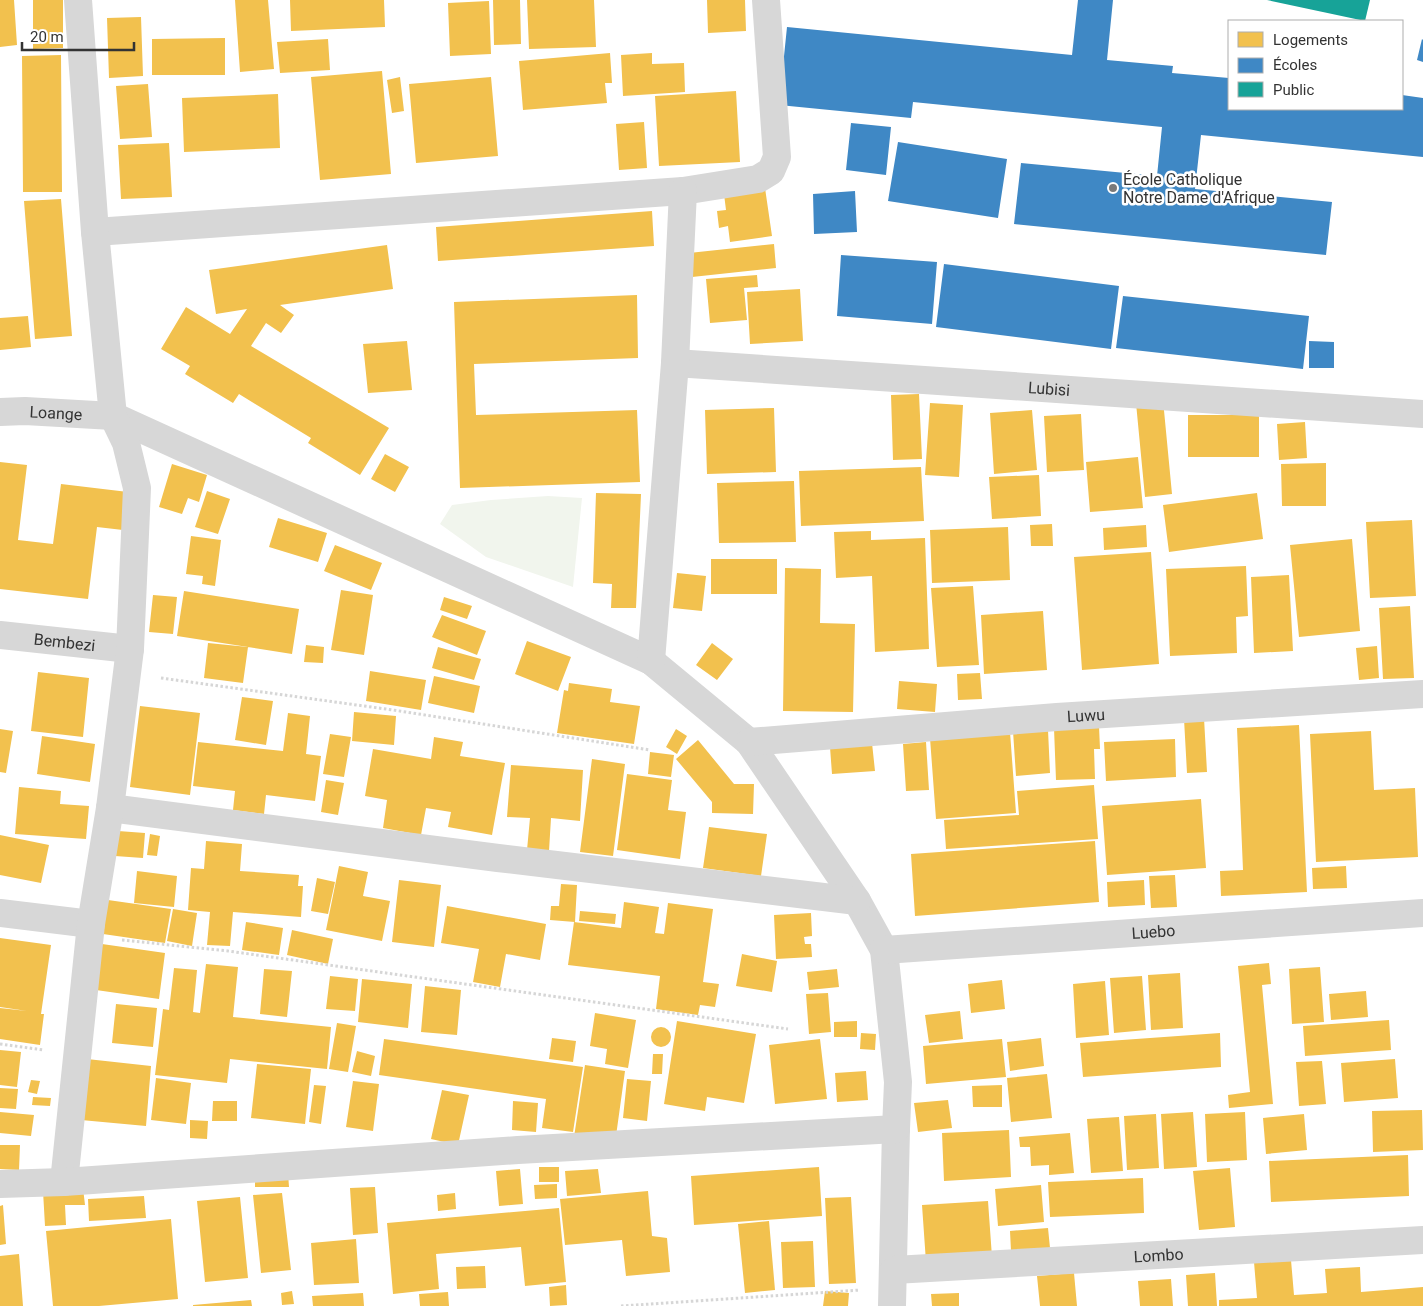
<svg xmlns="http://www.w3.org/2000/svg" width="1423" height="1306" viewBox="0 0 1423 1306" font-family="Roboto,sans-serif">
	<rect width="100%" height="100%" fill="#fff"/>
	<!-- green -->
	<path fill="#f1f5ed" d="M548,496L582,498L573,587L486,557L440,524L452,505L491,500Z"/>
	<!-- homes -->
	<path fill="#f2c14e" d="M0,0H14L17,45L0,47Z
		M33,0H63V48L33,49Z
		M235,0H268L274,69L240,72Z
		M290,0H384L385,27L291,31Z
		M493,0H520L521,44L494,45Z
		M527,0H594L596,47L529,49Z
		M707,0H745L746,31L708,33Z
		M489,1L491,54L450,56L448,3Z
		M141,17L143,76L109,78L107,18Z
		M225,38V75H152V39Z
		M328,39L330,70L280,73L277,42Z
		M610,53L612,83H605L607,103L523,110L519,61Z
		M652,53V64L684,63L685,92L623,96L621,55Z
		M61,55L62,192H23L22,56Z
		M382,71L391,174L320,180L311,77Z
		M400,77L404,111L392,113L387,80Z
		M491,77L498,156L416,163L409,84Z
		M148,84L152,137L120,139L116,86Z
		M736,91L740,162L659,166L655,96Z
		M278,94L280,148L184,152L182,98Z
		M644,122L647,168L619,170L616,124Z
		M169,143L172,197L121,199L118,145Z
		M765,188L772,236L730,242L728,226L719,228L717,211L726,210L724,194Z
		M61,199L72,336L35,339L24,201Z
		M652,211L654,246L438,261L436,227Z
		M774,244L776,268L692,277L689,253Z
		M387,245L393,289L280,305L294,315L281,333L266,323L251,346L389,428L360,475L308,443L311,438L239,394L233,403L185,374L190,366L161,349L186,307L230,334L247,309L216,314L209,270Z
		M757,275L758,287L744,288L747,320L710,323L706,279Z
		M800,289L803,341L750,344L747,292Z
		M637,295L638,358L474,364L476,415L637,410L640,482L460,488L454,302Z
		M28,316L31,347L0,350V318Z
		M407,341L412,390L368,393L363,344Z
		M919,394L922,459L893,460L891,395Z
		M1163,400L1172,494L1145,497L1136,403Z
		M930,403L963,405L959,477L925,475Z
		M774,408L776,472L707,474L705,410Z
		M1032,410L1037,470L994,474L990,413Z
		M1081,414L1084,470L1047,472L1044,416Z
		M1188,415H1259V457H1188Z
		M1305,422L1307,458L1279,460L1277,424Z
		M385,454L409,467L395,492L371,479Z
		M1138,457L1143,508L1090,512L1086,462Z
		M0,462L27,465L18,540L53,544L61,484L128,492L123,530L97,527L88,599L0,589Z
		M1326,463V506H1282L1281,464Z
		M172,464L207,475L199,502L188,498L182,514L159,507Z
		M921,467L924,521L801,526L799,471Z
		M1039,475L1041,516L992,519L989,477Z
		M794,481L796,542L719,543L717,483Z
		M207,491L230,499L218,534L195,527Z
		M596,493L641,494L636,608H611L612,584L593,583Z
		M1257,493L1263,539L1169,552L1163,505Z
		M278,518L327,533L318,562L269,547Z
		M1412,520L1416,596L1370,598L1366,522Z
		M1052,524L1053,546H1031L1030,525Z
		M1146,525L1147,547L1104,550L1103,528Z
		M1008,527L1010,580L932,583L930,530Z
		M871,531V540L925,538L929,649L875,652L872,576L836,578L834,532Z
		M191,536L221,540L215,586L202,584L203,576L186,574Z
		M1352,539L1360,631L1299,637L1290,545Z
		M335,545L382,563L371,590L324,571Z
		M1151,552L1159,664L1082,670L1074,557Z
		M711,559H777V594H711Z
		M1246,566L1248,616L1236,617L1237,653L1170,656L1166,569Z
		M785,568L821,569L820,623L855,624L853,712L783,711Z
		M677,573L706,576L702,611L673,608Z
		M1289,575L1293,651L1254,653L1251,577Z
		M973,586L979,665L937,667L931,588Z
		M341,590L373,595L364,655L331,650Z
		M184,591L299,609L292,654L177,636Z
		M153,595L177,597L173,634L149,632Z
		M444,597L472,606L467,619L440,610Z
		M1410,606L1414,678L1383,679L1379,608Z
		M1043,611L1047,670L984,674L981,615Z
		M442,615L486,631L477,655L432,637Z
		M527,641L571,657L558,691L515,674Z
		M208,643L248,647L243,683L204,678Z
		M712,643L733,659L717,680L696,665Z
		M306,645L324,647L323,663L304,662Z
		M1377,646L1379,678L1359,680L1356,648Z
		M438,647L481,659L474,680L432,668Z
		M370,671L426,680L421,710L366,701Z
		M38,672L89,678L83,737L31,731Z
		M980,673L982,699L958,700L957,674Z
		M434,676L480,686L474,713L428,703Z
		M899,681L937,684L935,712L897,709Z
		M569,683L612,689L610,702L640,706L634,744L557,733L564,690L568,691Z
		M242,697L273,701L266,745L235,740Z
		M140,706L200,713L190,795L130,787Z
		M354,712L396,716L394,745L352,741Z
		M288,713L310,716L306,754L321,756L315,801L266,795L264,814L233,810L235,791L193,786L198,742L283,751Z
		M1204,718L1207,772L1187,773L1184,719Z
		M1299,725L1307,892L1221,896L1220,871L1243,870L1237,728Z
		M1099,726L1100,749H1094L1095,779L1056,780L1054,728Z
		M0,729L13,731L6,773L0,772Z
		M676,729L687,736L677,754L666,747Z
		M1048,730L1050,773L1016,776L1013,731Z
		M1371,731L1374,790L1415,788L1418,857L1316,862L1310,734Z
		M1010,732L1016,813L936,819L930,738Z
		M330,734L351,737L344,777L323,774Z
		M42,736L95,744L90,782L37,774Z
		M434,737L463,742L460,756L505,763L492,835L448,827L451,812L426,808L421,835L383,828L387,800L365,796L373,749L431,759Z
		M1175,739L1176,777L1106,781L1104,742Z
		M698,740L734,784H754L753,814L712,813V802L676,759Z
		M926,742L929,790L906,791L903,744Z
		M872,743L875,771L832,774L830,747Z
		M650,752L674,755L671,777L648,774Z
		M592,759L625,764L613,856L580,852Z
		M511,765L583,770L580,821L551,818L549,851L527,850L530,818L507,817Z
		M627,774L672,780L668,810L686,812L680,859L617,850Z
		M326,780L344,783L338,815L321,812Z
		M1094,785L1098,839L946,849L944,820L1019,815L1017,791Z
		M19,787L61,791L60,804L89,806L86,839L15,834Z
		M1201,799L1206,868L1107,875L1102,806Z
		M709,827L767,834L761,876L703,868Z
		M118,831L145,833L143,858L115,856Z
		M150,834L160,836L157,856L147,855Z
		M0,835L49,845L41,883L0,875Z
		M206,841L242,844L240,871L299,875L298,886H303L301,917L233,912L230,946L207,945L210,912L188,910L191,868L204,869Z
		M1095,841L1099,902L915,916L911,854Z
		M339,866L368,872L363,896L390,901L382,941L326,930Z
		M1346,866L1347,888L1313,889L1312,868Z
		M137,871L177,876L174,907L134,903Z
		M1175,875L1177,907L1151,908L1149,876Z
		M317,878L335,882L328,914L311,911Z
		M399,880L441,885L434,947L392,942Z
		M1144,880L1145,905L1108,907L1107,882Z
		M561,884L577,885L575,922L550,920L551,906H559Z
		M108,900L171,909L165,943L103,934Z
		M624,902L659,907L655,933L664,934L668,903L713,909L703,982L719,984L715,1007L700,1005L698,1015L656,1009L660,976L568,965L574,922L621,928Z
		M447,906L546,924L540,960L506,954L500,987L473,982L479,949L441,943Z
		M173,909L197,913L192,946L167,941Z
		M580,911L616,914L615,924L579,921Z
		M811,913L812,936L804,937L805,944H811L812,957L776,959L774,915Z
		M246,922L283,928L279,955L242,950Z
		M292,930L333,939L328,964L287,955Z
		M0,938L51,945L41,1014H44L40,1045L0,1039V1008L27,1011L0,1007Z
		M95,943L165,953L159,999L89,989Z
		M742,954L777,961L772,992L736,986Z
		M1269,963L1271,984L1262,985L1273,1104L1229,1108L1228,1095L1250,1092L1238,966Z
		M206,964L238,967L233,1017L331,1027L327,1069L230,1059L227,1083L155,1075L163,1009L169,1010L174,968L197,970L193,1012L200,1013Z
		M1320,967L1324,1022L1292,1024L1289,969Z
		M264,969L292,971L287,1017L260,1014Z
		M837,969L839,987L809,990L807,972Z
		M1180,973L1183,1028L1151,1030L1148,975Z
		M330,976L358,979L355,1011L326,1009Z
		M1142,976L1146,1030L1114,1033L1110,978Z
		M362,979L412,984L408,1028L358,1022Z
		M1002,980L1005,1009L971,1013L968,984Z
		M1105,981L1109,1035L1076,1038L1073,984Z
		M425,986L461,990L457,1035L421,1032Z
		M1366,991L1368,1017L1331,1020L1329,994Z
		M828,993L831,1032L809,1034L806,994Z
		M116,1004L157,1008L153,1047L112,1043Z
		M960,1011L963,1039L929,1043L925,1015Z
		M595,1013L636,1020L628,1068L605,1064L607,1049L590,1046Z
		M1389,1020L1391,1050L1305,1056L1303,1026Z
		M677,1021L756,1034L744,1103L707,1097L705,1111L664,1104Z
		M857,1021V1037H834V1022Z
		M337,1023L356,1026L348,1072L329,1069Z
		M651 1037a10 10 0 1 1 20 0a10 10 0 1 1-20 0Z
		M861,1033L876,1034L875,1050L860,1049Z
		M1220,1033L1221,1067L1083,1077L1080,1043Z
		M552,1038L576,1041L573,1062L549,1059Z
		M1041,1038L1044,1066L1010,1071L1007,1042Z
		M384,1039L583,1067L573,1132L542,1128L546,1099L379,1075Z
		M820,1039L827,1099L775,1104L769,1045Z
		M1002,1039L1006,1077L926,1084L923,1046Z
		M0,1050L21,1052L17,1087L0,1085Z
		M357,1051L375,1056L371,1076L352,1072Z
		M653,1054H663L662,1074H652Z
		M87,1059L151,1066L146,1126L81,1120Z
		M1395,1059L1398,1098L1344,1102L1341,1063Z
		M1322,1061L1326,1104L1299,1106L1296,1062Z
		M257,1064L311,1069L305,1124L251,1118Z
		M585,1065L625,1071L616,1136L574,1137Z
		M866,1071L868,1100L837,1102L835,1073Z
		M1047,1074L1052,1118L1011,1122L1007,1078Z
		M156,1078L191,1083L186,1124L151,1120Z
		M627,1079L651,1081L647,1121L623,1118Z
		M31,1080L40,1081L37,1094L28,1092Z
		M353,1081L379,1084L373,1131L346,1127Z
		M314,1085L326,1086L321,1124L309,1122Z
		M1002,1085V1107H973L972,1086Z
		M0,1088L18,1089L16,1109L0,1108Z
		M442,1090L469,1095L458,1145L431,1139Z
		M33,1097L51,1098L50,1106L32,1105Z
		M948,1100L952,1128L918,1132L914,1103Z
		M213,1101H237V1121H212Z
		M513,1101L538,1103L536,1132L512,1130Z
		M1422,1110L1423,1150L1373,1152L1372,1111Z
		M0,1112L34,1115L31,1136L0,1133Z
		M1193,1112L1197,1167L1164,1169L1161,1114Z
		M1245,1112L1247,1160L1207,1162L1205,1114Z
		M1156,1114L1159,1168L1127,1170L1124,1116Z
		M1304,1114L1307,1150L1266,1154L1263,1118Z
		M1119,1117L1123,1171L1091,1173L1087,1119Z
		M190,1120L208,1121L207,1139L190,1138Z
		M1009,1130L1011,1177L944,1181L942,1133Z
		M1070,1133L1074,1173L1049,1175V1165L1031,1166L1030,1147H1020L1019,1137Z
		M0,1145H20L19,1170L0,1169Z
		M1408,1155L1409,1196L1271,1202L1269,1161Z
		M539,1167H559V1182H539Z
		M819,1167L822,1216L694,1225L691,1176Z
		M1230,1168L1235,1227L1199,1230L1193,1171Z
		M520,1169L523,1204L499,1206L496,1171Z
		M598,1169L601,1193L567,1196L565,1171Z
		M255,1173H288L289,1187H255Z
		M1143,1178L1144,1213L1050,1217L1048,1182Z
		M557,1184V1198L535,1199L534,1185Z
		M1041,1185L1044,1222L998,1226L995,1189Z
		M375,1187L378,1233L353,1235L350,1188Z
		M83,1188L85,1205H65L66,1225L45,1226L43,1191Z
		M648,1191L652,1236L667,1238L670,1272L626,1276L622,1240L565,1245L560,1199Z
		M282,1193L291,1270L261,1273L253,1195Z
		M455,1193L456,1209L438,1211L437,1195Z
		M144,1196L146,1218L89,1221L88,1199Z
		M240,1197L248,1278L205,1282L197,1201Z
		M851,1197L856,1283L829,1284L825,1198Z
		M988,1201L992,1257L926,1262L922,1205Z
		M3,1205L6,1244L0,1245V1206Z
		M559,1208L566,1282L525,1286L521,1247L436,1254L439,1289L393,1294L387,1223Z
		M171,1219L178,1299L99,1306H53L46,1231Z
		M769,1221L775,1290L745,1293L738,1224Z
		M1048,1228L1050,1248L1011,1251L1010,1231Z
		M356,1239L359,1283L314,1285L311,1243Z
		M813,1241L815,1287L783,1288L781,1242Z
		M19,1254L23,1306H0V1256Z
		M1291,1260L1294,1295L1327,1293L1325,1269L1360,1267L1361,1292L1423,1287V1306H1219V1300L1257,1298L1254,1262Z
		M485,1266L486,1288L457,1289L456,1267Z
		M1074,1273L1077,1306H1040L1037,1276Z
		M1215,1273L1217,1306H1188L1186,1275Z
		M1171,1279L1173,1306H1140L1138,1281Z
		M566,1285L567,1305L550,1306L549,1287Z
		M292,1291L294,1304L282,1305L281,1293Z
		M825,1291L849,1293L848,1306H823Z
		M448,1292L449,1306H420L419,1294Z
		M363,1293L364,1306H313L312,1296Z
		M959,1293V1306H932L931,1294Z
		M251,1300L252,1306H193V1305Z"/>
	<!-- schools -->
	<path fill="#3f88c5" d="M1078,0H1113L1107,60L1173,66L1172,73L1229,78V109H1402V95L1423,98V157L1201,135L1195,189L1332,202L1326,255L1014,224L1021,163L1157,176L1162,127L913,102L911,118L779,105L787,27L1072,55Z
		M1422,39L1423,40V62L1417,60Z
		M851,123L891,127L886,175L846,170Z
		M898,142L1007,159L998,218L888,201Z
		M855,191L857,232L814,234L813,194Z
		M841,255L937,262L932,324L837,316Z
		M944,264L1119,286L1111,349L936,327Z
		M1123,296L1309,316L1303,369L1116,348Z
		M1309,341L1334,342V368H1309Z"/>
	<!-- public -->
	<path fill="#17a398" d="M1267,0H1370L1365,21Z"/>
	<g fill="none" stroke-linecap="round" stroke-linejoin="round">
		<!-- path -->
		<path stroke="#d6d6d6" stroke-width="3" stroke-dasharray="2.5 2.5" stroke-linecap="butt" d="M161,678L393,710L650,750
			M122,940L228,951L788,1029
			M0,1044L44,1050
			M621,1306L860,1290"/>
		<!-- street -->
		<g stroke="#d7d7d7" stroke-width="28">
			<path d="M95,232L683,191L758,179L771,171L777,157L766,0"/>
			<path id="s1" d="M675,363L1423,414"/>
			<path id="s2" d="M0,412L25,411L113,416L651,661L749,742L857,901L884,950L898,1082L896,1129L892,1306"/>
			<path id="s3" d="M0,635L130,649"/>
			<path d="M651,661L675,363L683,191"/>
			<path id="s4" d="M749,742L1057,717L1423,694"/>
			<path d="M110,808L498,858L857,901"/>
			<path d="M0,913L91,924"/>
			<path id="s5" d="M884,950L1423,913"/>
			<path d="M64,1182L91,924L110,808L130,649L137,488L126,443L113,416L95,232L78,0"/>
			<path d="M0,1184L64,1182L518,1150L896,1129"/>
			<path id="s6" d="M894,1270L1423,1240"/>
		</g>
	</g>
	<!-- markers -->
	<circle fill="#7a7a7a" stroke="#fff" stroke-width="2" cx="1113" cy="188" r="5"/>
	<g text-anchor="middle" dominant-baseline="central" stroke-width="5" stroke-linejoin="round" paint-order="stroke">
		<!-- poi labels -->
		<g font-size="16" fill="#333" stroke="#fff" text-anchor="start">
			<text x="1123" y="179">École Catholique<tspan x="1123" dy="18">Notre Dame d'Afrique</tspan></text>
		</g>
		<!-- street labels -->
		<g font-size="16" fill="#333" stroke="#fff">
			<text stroke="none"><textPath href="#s1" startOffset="375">Lubisi</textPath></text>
			<text stroke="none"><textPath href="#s2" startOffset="56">Loange</textPath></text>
			<text stroke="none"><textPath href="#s3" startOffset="65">Bembezi</textPath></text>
			<text stroke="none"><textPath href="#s4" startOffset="338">Luwu</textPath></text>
			<text stroke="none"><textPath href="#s5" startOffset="270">Luebo</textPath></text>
			<text stroke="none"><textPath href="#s6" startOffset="265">Lombo</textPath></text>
		</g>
	</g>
	<!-- legend -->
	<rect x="1228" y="20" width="175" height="90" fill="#ffffff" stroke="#adadad"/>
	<rect x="1238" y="32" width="25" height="15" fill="#f2c14e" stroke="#adadad"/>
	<text x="1273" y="45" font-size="15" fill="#333333">Logements</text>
	<rect x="1238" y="58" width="25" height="15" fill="#3f88c5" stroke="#adadad"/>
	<text x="1273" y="70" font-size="15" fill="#333333">Écoles</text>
	<rect x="1238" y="82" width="25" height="15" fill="#17a398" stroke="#adadad"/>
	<text x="1273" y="95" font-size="15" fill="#333333">Public</text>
	<!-- scale -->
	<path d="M22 42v8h112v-8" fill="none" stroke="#333333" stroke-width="2.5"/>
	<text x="30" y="42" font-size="15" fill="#333333" stroke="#ffffff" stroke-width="4" paint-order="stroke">20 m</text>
</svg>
